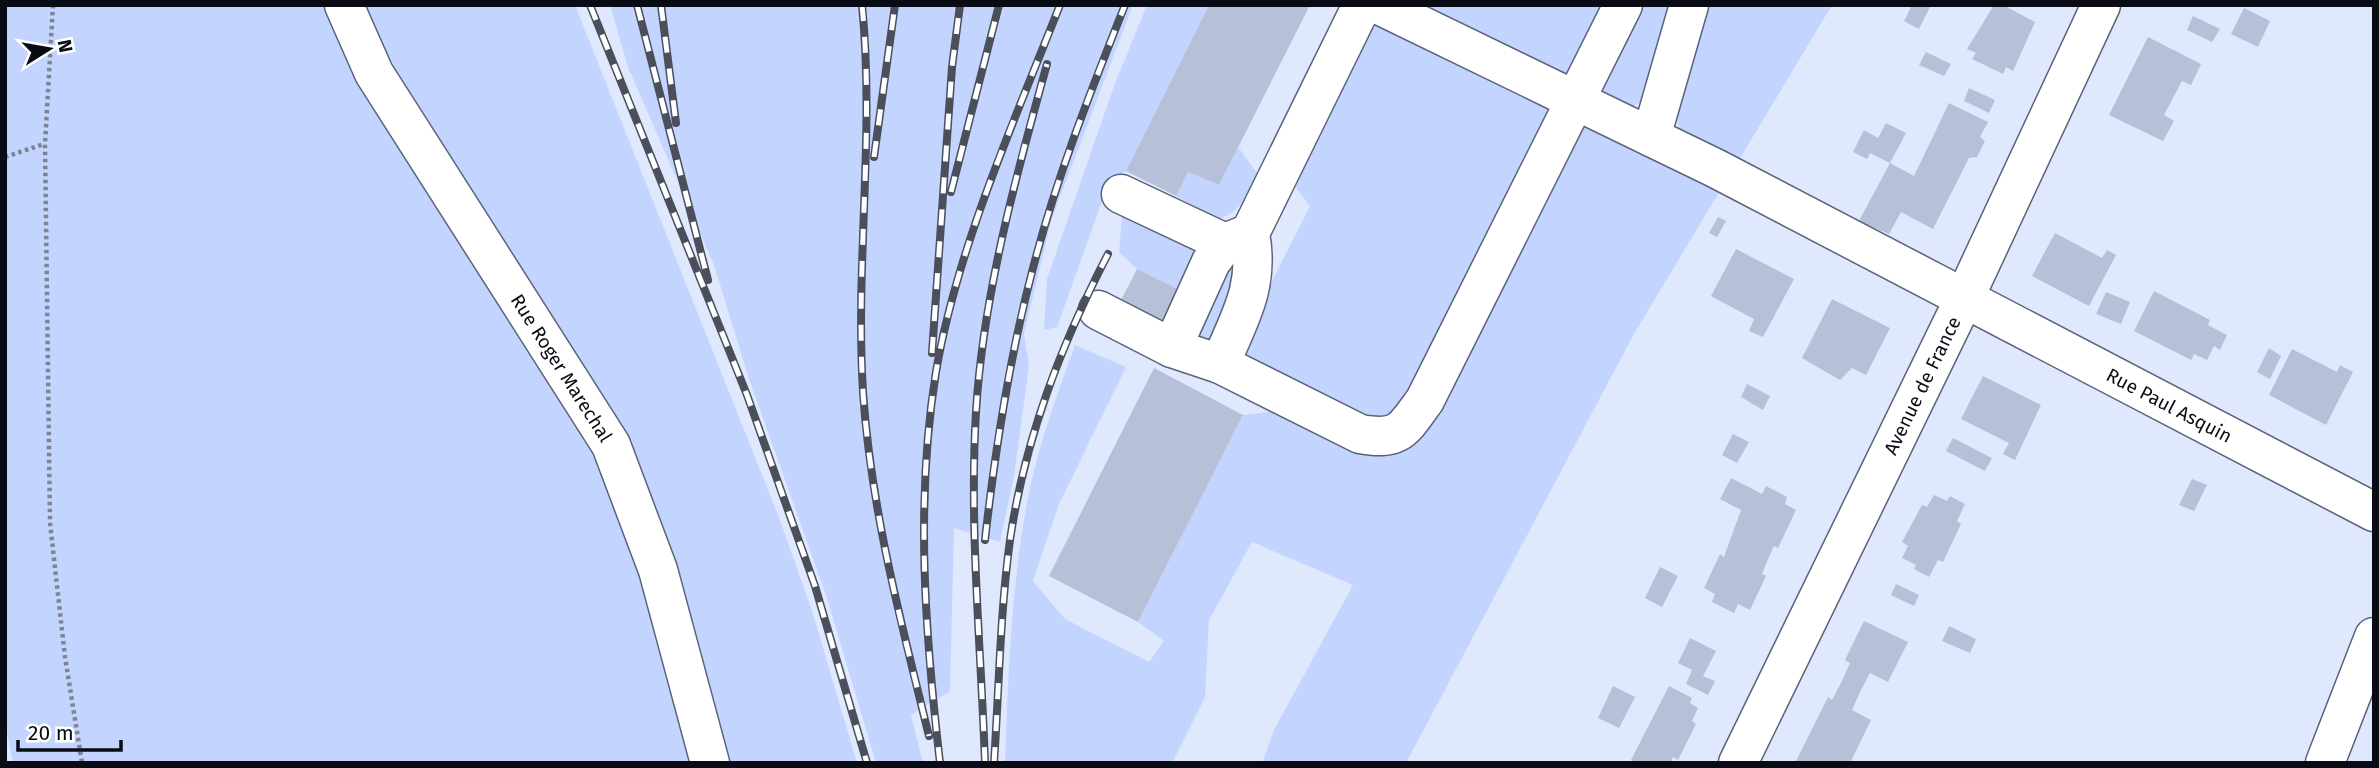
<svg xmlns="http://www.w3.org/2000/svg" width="2379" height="768" viewBox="0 0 2379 768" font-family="'Fira Sans',sans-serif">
	<rect width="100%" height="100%" fill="#dfe8fd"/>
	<!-- green -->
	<path fill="#c3d5fe" d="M5,5H332L607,472L637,544L695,763H13L5,723Z
		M360,5H575L780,520L813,614L857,763H727L626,435L374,34Z
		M610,5H1133L1052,218L1024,334L1029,366L1014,476L1000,542L954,528L950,691L911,715L923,763H876L827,598L749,379L714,265L628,67Z
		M1147,5H1209L1126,171L1109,182L1057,327L1044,330L1047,279L1114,86Z
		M1422,5H1610L1570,78Z
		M1629,5H1679L1652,95L1632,107L1604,96L1600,83Z
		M1700,5H1832L1736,165C1720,156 1697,147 1684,135C1663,114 1693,33 1700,5Z
		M1393,21L1559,102L1419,396L1383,429L1233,358L1310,206L1294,185L1374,25Z
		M1581,118L1720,191L1635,332L1406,763H1262L1274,730L1353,585L1252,542L1209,620L1205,697L1172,763H1005C1008,676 1011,589 1027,503C1037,449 1056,397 1075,345L1126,367L1059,504L1033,581L1065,619L1149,662L1164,641L1138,622L1243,415L1277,411L1374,450Z
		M1238,147L1257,173C1248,193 1241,213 1218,219L1176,196L1188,172L1219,185Z
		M1123,204L1207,244L1180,290L1137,269L1119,252Z
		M1224,259L1247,271L1212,352L1183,343Z"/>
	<!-- building -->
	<path fill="#b6c0d9" d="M1209,5H1310L1219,185L1188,172L1176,196L1126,171Z
		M1912,5H1931L1919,29L1904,21Z
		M1994,5H2003L2035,22L2013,71L2006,67L2003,74L1972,59L1976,53L1967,49Z
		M2244,8L2270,21L2258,47L2231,34Z
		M2193,16L2220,29L2212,42L2187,30Z
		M2148,37L2201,64L2191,85L2182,81L2164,115L2174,121L2163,141L2109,115Z
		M1926,52L1951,64L1944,76L1919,65Z
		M1969,88L1995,100L1989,113L1964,101Z
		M1949,103L1988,122L1980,137L1985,141L1977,157L1969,158L1933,229L1901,212L1889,234L1859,221L1890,163L1914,176Z
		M1886,123L1906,133L1890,163L1870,153L1867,159L1853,152L1864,130L1878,138Z
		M1718,217L1726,221L1717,237L1709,233Z
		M2055,233L2102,258L2107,250L2116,255L2089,306L2032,276Z
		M1736,249L1794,279L1763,337L1749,331L1754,319L1711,296Z
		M1137,269L1180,290L1158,334L1115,312Z
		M2154,291L2210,320L2208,325L2227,335L2220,350L2214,346L2207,360L2194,354L2191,360L2134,331Z
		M2106,292L2130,302L2121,324L2096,314Z
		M1832,299L1890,328L1866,375L1852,368L1840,380L1802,358Z
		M2269,348L2281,356L2270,379L2257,372Z
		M2292,349L2337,372L2340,365L2353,372L2326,425L2269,395Z
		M1154,368L1243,415L1138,622L1049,576Z
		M1983,376L2041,405L2015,460L2003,454L2009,443L1961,419Z
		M1747,384L1770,396L1763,410L1741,397Z
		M1733,434L1749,442L1737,463L1722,455Z
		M1953,438L1992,458L1985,471L1946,451Z
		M1731,478L1762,494L1766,486L1787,497L1785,504L1796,510L1778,548L1774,546L1768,559L1762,574L1766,576L1750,610L1738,604L1734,613L1712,602L1715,594L1704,588L1720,554L1724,557L1741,510L1720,499Z
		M2192,479L2207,485L2194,511L2179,505Z
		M1934,495L1947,501L1950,496L1965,504L1957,521L1961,524L1943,562L1938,560L1929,577L1914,569L1916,565L1902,558L1908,546L1902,542L1922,505L1927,507Z
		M1660,567L1678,576L1662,607L1645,598Z
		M1896,584L1919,595L1914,606L1891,595Z
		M1864,621L1908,642L1888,682L1870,673L1860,692L1852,710L1871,720L1852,759L1850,763H1795L1828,697L1832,700L1841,683L1850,663L1845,660Z
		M1949,626L1976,639L1970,653L1942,641Z
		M1690,638L1716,651L1703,676L1715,681L1708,695L1686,684L1692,670L1678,663Z
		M1613,686L1635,697L1619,728L1598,718Z
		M1669,686L1692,698L1690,703L1698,708L1692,721L1696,724L1678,760L1673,757L1671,763H1637L1631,760Z"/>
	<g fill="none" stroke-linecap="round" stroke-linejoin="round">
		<defs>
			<g id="minor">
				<path id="s1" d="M344,5L374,73L611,445L658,570L710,763"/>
				<path id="s2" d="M1379,5L1715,168L2374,512"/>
				<path d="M1651,137L1689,5"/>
				<path d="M1121,194L1225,243"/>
				<path d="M1098,310L1172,348L1220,364L1360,434C1400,441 1403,430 1425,400L1623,5"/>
				<path d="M1172,348L1211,262L1225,243L1250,233"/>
				<path d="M1220,364C1240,317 1260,286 1250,233L1362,5"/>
				<path id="s3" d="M1738,763L1964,299L2101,5"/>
				<path d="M2325,763L2374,637"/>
			</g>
		</defs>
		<!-- minor casing -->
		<use href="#minor" stroke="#5a6379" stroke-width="41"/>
		<!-- path -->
		<path stroke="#7e8493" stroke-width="4.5" stroke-dasharray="3.5 3.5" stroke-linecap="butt" d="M53,5L45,144L50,523L65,657L82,763
			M5,157L44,144"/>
		<!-- minor -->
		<use href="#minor" stroke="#fff" stroke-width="38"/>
		<defs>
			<path id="rail" d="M590,5L747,395L815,586L867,763
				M637,5L708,280
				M661,5L676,123
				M862,5C875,134 855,263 863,392C871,510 901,622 929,736
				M874,157L895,5
				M951,192L999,5
				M932,353L952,67L960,5
				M985,540C995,451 1009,360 1032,272C1055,181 1090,93 1125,5
				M940,763C925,633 915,501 936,372C957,248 1014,122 1060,5
				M985,763C981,647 969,527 976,412C983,295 1016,176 1047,64
				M994,763C999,689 1000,613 1010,540C1025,438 1061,345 1108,254"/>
		</defs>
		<!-- rail casing -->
		<use href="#rail" stroke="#4a4f5b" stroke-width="8"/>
		<!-- rail -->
		<use href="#rail" stroke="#fff" stroke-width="5" stroke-dasharray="16" stroke-linecap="butt"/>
	</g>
	<g text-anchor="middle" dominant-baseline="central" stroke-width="7" stroke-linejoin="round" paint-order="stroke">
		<!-- street labels -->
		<g font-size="19" fill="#090c14" stroke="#fff">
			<text stroke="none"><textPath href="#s1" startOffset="424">Rue Roger Marechal</textPath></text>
			<text stroke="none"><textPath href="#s3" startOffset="420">Avenue de France</textPath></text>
			<text stroke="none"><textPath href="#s2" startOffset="886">Rue Paul Asquin</textPath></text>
		</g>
	</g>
	<!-- border -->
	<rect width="2379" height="768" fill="none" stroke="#090c14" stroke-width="14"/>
	<!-- north arrow -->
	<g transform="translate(49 49) rotate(79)" stroke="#ffffff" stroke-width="5" paint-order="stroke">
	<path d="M0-5L12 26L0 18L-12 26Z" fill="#090c14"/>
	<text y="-10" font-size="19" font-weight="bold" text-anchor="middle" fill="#090c14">N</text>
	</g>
	<!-- scale -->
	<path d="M18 740v10h103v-10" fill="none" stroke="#090c14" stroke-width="3.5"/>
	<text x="28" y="740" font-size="21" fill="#090c14" stroke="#ffffff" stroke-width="5" paint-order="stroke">20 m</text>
</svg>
